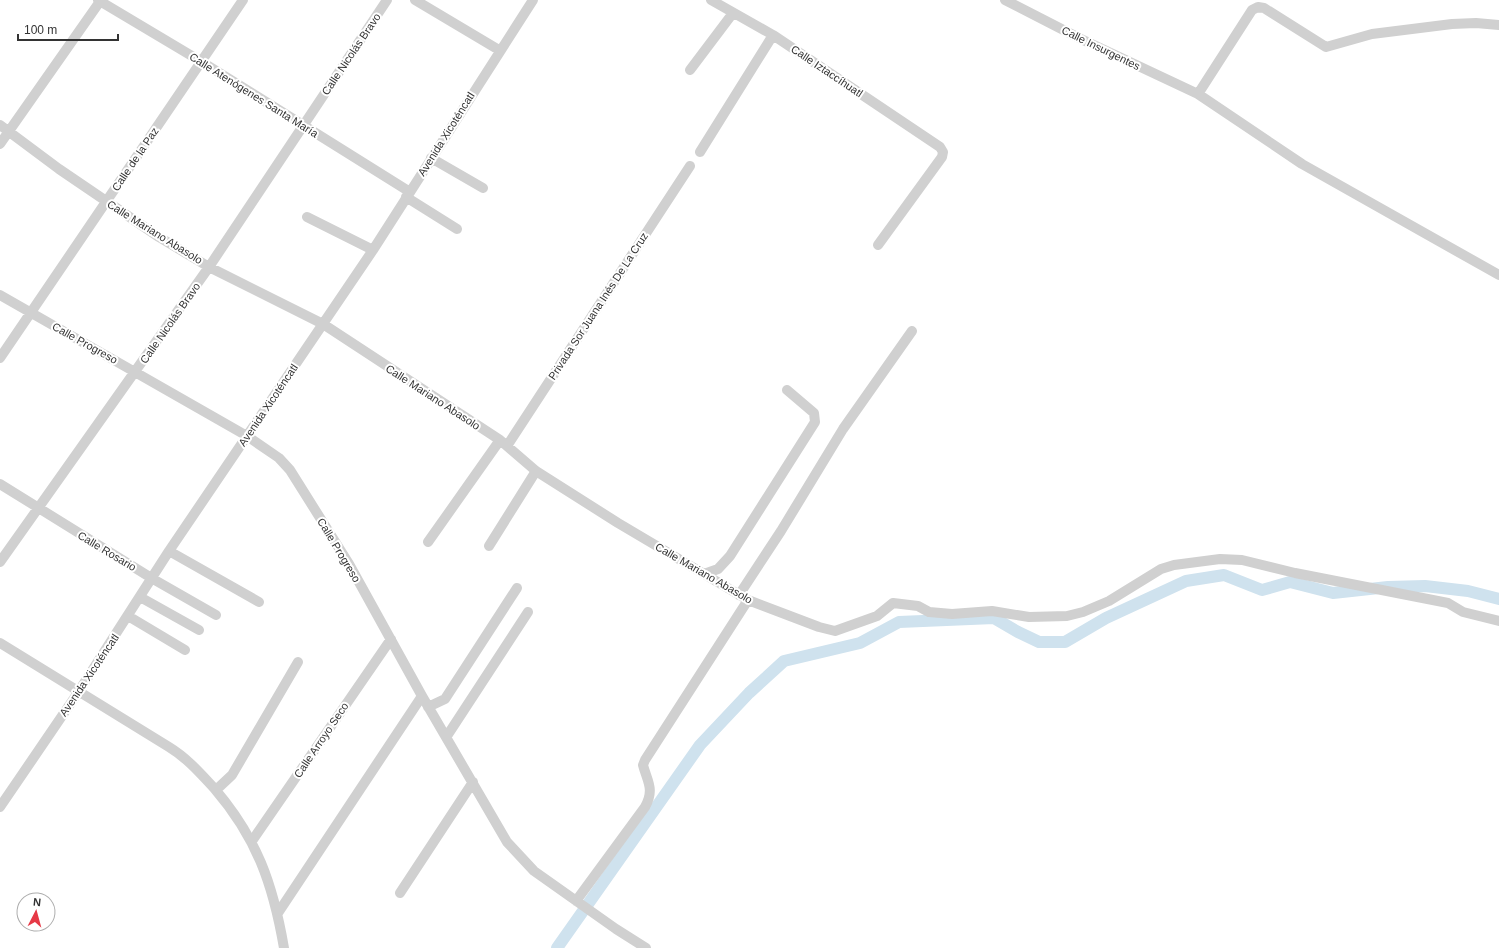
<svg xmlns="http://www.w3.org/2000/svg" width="1499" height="948" viewBox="0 0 1499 948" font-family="Arial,sans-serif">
	<rect width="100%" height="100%" fill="#fff"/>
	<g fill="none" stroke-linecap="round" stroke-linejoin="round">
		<!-- river -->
		<path stroke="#cfe2ee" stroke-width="12" d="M557,948L700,745L749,693L784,661L860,643L899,622L994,618L1018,632L1039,642H1065L1106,618L1186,581L1224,575L1262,590L1290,582L1333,593L1388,587L1425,586L1468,591L1499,599"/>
		<!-- minor -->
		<path stroke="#d0d0d0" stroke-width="10" d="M98,0L202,62L410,192
			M415,0L499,50
			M711,0L773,35L940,147L943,152L942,157L878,245
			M1005,0L1081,39L1198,94L1302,164L1499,275
			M690,70L733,13
			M1198,94L1252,10L1258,7L1264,8L1326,47L1372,34L1452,24L1476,23L1499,25
			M0,125L59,169L159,237L209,267L323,324L500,440L536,471L618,523L748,600L819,627L835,631L877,616L893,603L918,606L929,612L952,614L992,611L1029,617L1067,616L1083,612L1109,601L1161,569L1174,565L1220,559L1242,560L1295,573L1448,603L1463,612L1499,621
			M0,144L101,0
			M700,152L773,35
			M431,158L483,188
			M406,197L457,229
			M307,217L373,250
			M0,295L247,436L279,458L290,470L349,564L422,696L507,842L534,871L616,929L646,948
			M0,358L243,0
			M507,446L690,166
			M0,484L153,579L216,615
			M428,542L500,440
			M489,546L536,471
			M169,551L259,602
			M0,562L209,267L387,0
			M704,574L718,569L730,556L815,422L814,413L787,390
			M739,595L781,531L843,429L912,331
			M140,597L199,630
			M128,616L185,650
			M0,643L169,747C187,758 200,773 214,788C257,838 273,884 284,948
			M428,707L445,699L517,588
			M447,736L528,612
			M216,790L232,775L298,662
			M0,807L79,691L169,551L373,250L533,0
			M252,841L391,639
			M400,893L473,782
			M576,901L645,807C655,789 647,781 643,765L645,760L748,600
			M278,913L422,696"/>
	</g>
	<g text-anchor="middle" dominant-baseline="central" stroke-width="4" stroke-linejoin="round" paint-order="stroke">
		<!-- street labels -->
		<g font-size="11" fill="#333" stroke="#fff">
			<text transform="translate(1101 48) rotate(26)">Calle Insurgentes</text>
			<text transform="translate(351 54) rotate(-56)">Calle Nicolás Bravo</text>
			<text transform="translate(827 71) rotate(34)">Calle Iztaccíhuatl</text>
			<text transform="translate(254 95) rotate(32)">Calle Atenógenes Santa María</text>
			<text transform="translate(446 134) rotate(-58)">Avenida Xicoténcatl</text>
			<text transform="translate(135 159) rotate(-56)">Calle de la Paz</text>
			<text transform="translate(155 232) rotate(32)">Calle Mariano Abasolo</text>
			<text transform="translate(598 306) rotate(-57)">Privada Sor Juana Inés De La Cruz</text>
			<text transform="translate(170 323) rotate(-55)">Calle Nicolás Bravo</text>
			<text transform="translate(85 343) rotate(29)">Calle Progreso</text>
			<text transform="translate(433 397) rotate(33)">Calle Mariano Abasolo</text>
			<text transform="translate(268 405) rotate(-56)">Avenida Xicoténcatl</text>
			<text transform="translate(339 550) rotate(59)">Calle Progreso</text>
			<text transform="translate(107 551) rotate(31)">Calle Rosario</text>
			<text transform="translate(704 573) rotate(30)">Calle Mariano Abasolo</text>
			<text transform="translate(89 675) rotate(-56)">Avenida Xicoténcatl</text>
			<text transform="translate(321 740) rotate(-56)">Calle Arroyo Seco</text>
		</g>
	</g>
	<!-- north arrow -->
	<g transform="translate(36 912) rotate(6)"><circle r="19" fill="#ffffff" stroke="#adadad"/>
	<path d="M0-3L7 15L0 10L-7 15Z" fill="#e63946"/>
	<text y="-6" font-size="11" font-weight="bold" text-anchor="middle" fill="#333333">N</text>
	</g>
	<!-- scale -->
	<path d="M18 34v6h100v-6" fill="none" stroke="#333333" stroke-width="2"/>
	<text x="24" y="34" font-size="12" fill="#333333" stroke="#ffffff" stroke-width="3" paint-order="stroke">100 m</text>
</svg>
